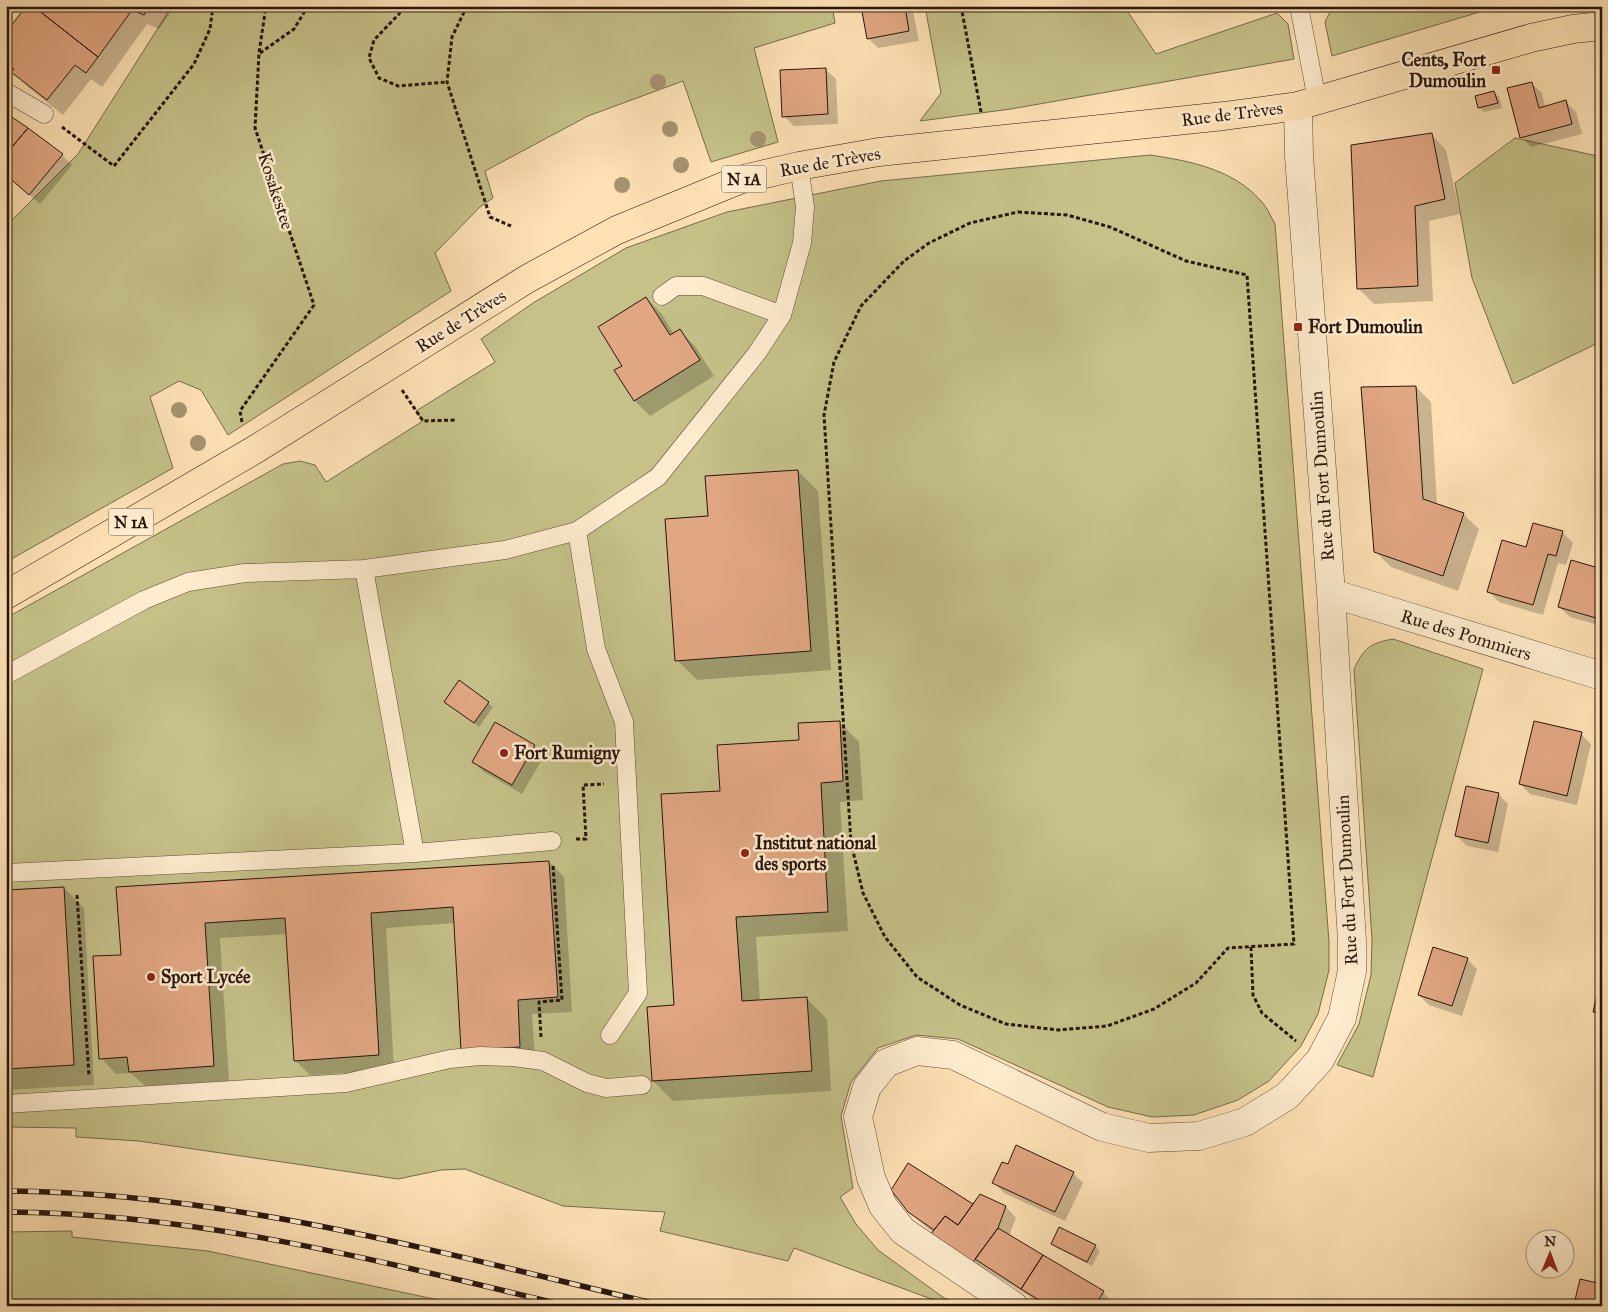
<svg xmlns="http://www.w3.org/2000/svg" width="1608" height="1312" viewBox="0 0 1608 1312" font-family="'IM FELL Great Primer',serif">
	<rect width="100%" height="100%" fill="#fde1b4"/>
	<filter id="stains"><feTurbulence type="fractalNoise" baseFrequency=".004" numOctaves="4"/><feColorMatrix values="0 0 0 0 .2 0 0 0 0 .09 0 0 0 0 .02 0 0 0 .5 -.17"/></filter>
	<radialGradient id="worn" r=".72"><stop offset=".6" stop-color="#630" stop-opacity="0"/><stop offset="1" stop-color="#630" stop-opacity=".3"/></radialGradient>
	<!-- green -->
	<path fill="#c5c189" stroke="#766b4c" d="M172,6H832L835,23L754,48L778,142L711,162L683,81L588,116L485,171L493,198L480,207L435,253L451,291L228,435L201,390L179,381L150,397L173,468L6,562V226L78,154Z
		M925,6H1124L1156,54L1277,13L1288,24L1294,59L1011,109L920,121L941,93Z
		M1333,6H1500L1332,56L1325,22Z
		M1515,138L1602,157V341L1513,384L1472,278L1455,183Z
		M1150,155C1190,161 1233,169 1261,201C1267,207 1271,217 1275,224L1329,942V970L1318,1014L1301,1046L1269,1081L1238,1100L1194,1115L1152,1117L1108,1107L958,1039L916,1035L878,1048L851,1082L841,1116L853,1188L840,1197L856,1224L878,1250L944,1298L964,1306H942V1303L794,1248L788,1261L660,1231L665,1212L563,1206L465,1169L441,1170L398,1179L139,1141L76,1137V1128L6,1127V618L283,464L300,461L315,465L326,482L423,421L416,411L495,362L481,339L533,303L626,248L727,212L881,181Z
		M1393,639L1483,669L1373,1077L1337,1065L1359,1024L1371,975L1372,940L1354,669C1364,648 1370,643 1393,639Z
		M72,1231V1237L208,1251L467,1306H6V1232Z"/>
	<!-- shadow -->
	<path fill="#0003" d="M15,6H175L159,29L147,24L102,87L91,79L63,115L28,87L6,65V30L8,31L23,12Z
		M862,6H912L919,41L878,48L868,38Z
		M825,69L836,79L838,124L794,126L784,116Z
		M1531,83L1542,93L1545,107L1566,102L1576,112L1582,134L1531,147L1521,137Z
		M1494,92L1499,97L1502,108L1484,112L1480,108Z
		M1431,134L1446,150L1460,214L1429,221L1433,301L1374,304L1358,288Z
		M62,155L72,165L40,204L6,175Z
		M646,298L661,313L674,334L680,331L695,346L714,376L650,416L635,401L616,371L624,366Z
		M1416,387L1431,402L1437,505L1463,514L1479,529L1458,591L1391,567L1376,552Z
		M798,471L818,491L831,670L697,680L677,660L710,517Z
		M1562,532L1573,543L1566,565L1558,563L1543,615L1499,602L1489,592L1527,548Z
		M1602,570V626L1570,617L1559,607Z
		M445,702L488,703L493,707L479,727Z
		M839,722L859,742L863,800L840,802L848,931L756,937L760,1002L807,999L827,1019L831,1091L673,1101L653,1081L675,1007L722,792L800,742Z
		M1581,734L1591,744L1577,805L1530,794L1520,784Z
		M534,746L544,756L522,794L484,772L474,762Z
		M1498,794L1508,804L1498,852L1467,846L1456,835Z
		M549,862L564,877L572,1012L532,1014L535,1061L478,1065L455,923L386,928L394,1070L310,1075L295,1060L287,934L220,938L229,1081L145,1086L131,1073L116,1074L101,1058L122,956L118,888Z
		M64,888L84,908L94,1085L6,1090V891Z
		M1467,959L1477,969L1462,1016L1429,1005L1419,995Z
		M1602,977V1019L1594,1011Z
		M1008,1166L1073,1173L1083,1183L1065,1221L1004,1193L994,1183Z
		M981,1196L1006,1207L1016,1218L1009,1236L1103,1292L1113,1303L1111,1306H1045L985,1269L981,1274L909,1212L973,1206Z
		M1052,1243L1095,1246L1100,1251L1092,1266L1057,1248Z
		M1576,1299L1602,1306L1581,1304Z"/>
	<!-- building -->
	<path fill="#e1a782" stroke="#27150e" d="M26,6H33L98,57L86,73L75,65L47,100L11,72L14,69L6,63V28L8,30Z
		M33,6H149L144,15L132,10L98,57Z
		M861,6H905L909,31L867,39Z
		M826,68L828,114L782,117L780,70Z
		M1532,82L1539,108L1566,100L1572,124L1520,138L1507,88Z
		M1494,91L1498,103L1478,108L1475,96Z
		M6,113L28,128L6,154Z
		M28,128L63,154L29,195L6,175V154Z
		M1432,133L1445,199L1415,206L1418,286L1357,289L1351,145Z
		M646,297L670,335L680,329L700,360L634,401L614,370L622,366L598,327Z
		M1416,386L1423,499L1464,513L1443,576L1374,552L1361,387Z
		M798,470L811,651L675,661L665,519L708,516L705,476Z
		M1533,523L1563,531L1556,556L1548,554L1533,605L1487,592L1502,540L1526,547Z
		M1571,560L1602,569V597L1596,618L1558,607Z
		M1602,597V620L1596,618Z
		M459,680L489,702L474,723L444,702Z
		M840,721L843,781L821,783L828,912L736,917L742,1001L807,997L812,1071L652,1081L647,1007L674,1005L661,794L720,791L717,745L799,740L798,723Z
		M1534,721L1582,732L1567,796L1519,784Z
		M495,722L535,745L512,785L472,762Z
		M1466,786L1499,793L1488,843L1455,836Z
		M549,861L558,997L518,1000L520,1047L461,1050L453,907L371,913L379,1055L294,1061L285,918L205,923L214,1066L129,1072L127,1057L99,1059L93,956L121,955L116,887Z
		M64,887L74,1065L6,1069V890Z
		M1433,947L1468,958L1452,1006L1418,995Z
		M1602,972V1014L1593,1012Z
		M1016,1145L1074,1172L1055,1212L992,1183L1002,1162L1008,1164Z
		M908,1163L973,1204L958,1225L945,1216L934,1230L908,1212L891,1190Z
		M980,1194L1006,1206L998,1228L971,1265L930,1235L945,1216L958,1225Z
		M1059,1227L1096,1245L1087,1262L1051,1244Z
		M998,1228L1043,1255L1021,1289L975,1259Z
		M1043,1255L1104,1291L1095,1306H1049L1021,1289Z
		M1580,1279L1602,1284V1306L1575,1300Z
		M1198,1301L1210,1306H1196Z"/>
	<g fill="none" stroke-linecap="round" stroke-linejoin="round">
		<defs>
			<path id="service" d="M1299,6L1317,100
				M6,92L44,114
				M662,296L676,286H703L782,315
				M364,569L415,853
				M6,675L144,600L188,582L245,573L364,569L505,550L577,531
				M6,873L415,853L552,841
				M610,1035L638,993L624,722L596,649L577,531L658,477L757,353L782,315L802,243L805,207L799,166
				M6,1104L346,1083L450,1059L480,1056L513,1057L543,1061L587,1083L606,1088L642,1085"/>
			<path id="minor" d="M1331,593L1602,676
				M1014,1306L903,1231L883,1206L871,1178L858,1117L867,1087L886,1063L917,1051L953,1055L1102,1127L1149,1138L1199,1136L1245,1122L1287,1096L1320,1060L1342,1018L1352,971V941L1331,593L1299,156L1298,106"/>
			<path id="primary" d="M6,595L256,449L527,279L617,230L739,180L799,166L879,152L1224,116L1298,106L1531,38L1573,29L1602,26"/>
		</defs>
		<!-- service casing -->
		<use href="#service" stroke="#5c4838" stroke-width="19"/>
		<!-- minor casing -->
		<use href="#minor" stroke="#5c4838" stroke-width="29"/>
		<!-- primary casing -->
		<use href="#primary" stroke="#27150e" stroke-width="29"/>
		<!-- path -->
		<path stroke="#27150e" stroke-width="3" stroke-dasharray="4 2.5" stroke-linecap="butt" d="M403,6L399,14L374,40L369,58L379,78L398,86L447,82
			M467,6L452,37L447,82L490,217L511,226
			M961,6L981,112
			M260,53L294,29L308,6
			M62,127L114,166L194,64L210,29L213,6
			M1018,212L1067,215L1110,227L1186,261L1247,275L1294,944L1228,948L1196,983L1154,1009L1107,1026L1058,1030L1006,1024L960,1005L917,977L885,937L863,893L851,843L824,415L834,362L861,306L904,261L929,243L970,223Z
			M402,390L423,421L455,420
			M242,422L240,411L314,305L255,128L259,53L266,6
			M576,839H586L583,785L604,784
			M77,895L89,1076
			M1251,947L1253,995L1262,1013L1296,1041
			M541,1037L539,1002L562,1000L553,865"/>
		<!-- service -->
		<use href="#service" stroke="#feecce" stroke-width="18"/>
		<!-- minor -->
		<use href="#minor" stroke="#feecce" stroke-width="28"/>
		<!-- primary -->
		<use href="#primary" stroke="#fde1b4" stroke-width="28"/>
		<defs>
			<path id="rail" d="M6,1191C230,1192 448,1255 665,1306
				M6,1212C198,1213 383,1262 568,1306"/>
		</defs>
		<!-- rail casing -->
		<use href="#rail" stroke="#27150e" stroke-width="5.5"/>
		<!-- rail -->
		<use href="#rail" stroke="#feecce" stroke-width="4" stroke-dasharray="11" stroke-linecap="butt"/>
	</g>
	<!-- trees -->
	<g fill="#a69270">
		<circle cx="658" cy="82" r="8"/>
		<circle cx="670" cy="129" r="8"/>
		<circle cx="758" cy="139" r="8"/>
		<circle cx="681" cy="165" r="8"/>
		<circle cx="622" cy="185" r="8"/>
		<circle cx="179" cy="410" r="8"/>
		<circle cx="198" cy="443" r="8"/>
	</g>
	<!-- markers -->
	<g fill="#8f2418" stroke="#feecce" stroke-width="2">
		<rect x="1491" y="65" width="10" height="10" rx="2.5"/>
		<rect x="1293" y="322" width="10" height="10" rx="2.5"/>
		<circle cx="504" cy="753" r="5"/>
		<circle cx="745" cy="853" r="5"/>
		<circle cx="151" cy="977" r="5"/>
	</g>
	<g text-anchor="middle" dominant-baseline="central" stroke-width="5" stroke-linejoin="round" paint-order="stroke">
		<!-- shield labels -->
		<g fill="#feecce" stroke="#685648" stroke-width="1">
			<rect x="721.5" y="165.5" width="45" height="27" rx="4"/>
			<rect x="108.5" y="508.5" width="45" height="27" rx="4"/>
		</g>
		<g font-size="16" font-weight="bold" fill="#27150e">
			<text x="744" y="179">N 1A</text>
			<text x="131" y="522">N 1A</text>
		</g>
		<!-- poi labels -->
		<g font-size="18" font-weight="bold" fill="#27150e" stroke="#feecce" text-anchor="start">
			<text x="1486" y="60" text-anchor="end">Cents, Fort<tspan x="1486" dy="21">Dumoulin</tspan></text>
			<text x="1308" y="327">Fort Dumoulin</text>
			<text x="514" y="753">Fort Rumigny</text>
			<text x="755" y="843">Institut national<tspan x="755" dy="21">des sports</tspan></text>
			<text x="161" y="977">Sport Lycée</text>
		</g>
		<!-- street labels -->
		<g font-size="18" fill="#27150e" stroke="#feecce">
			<text transform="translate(1232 114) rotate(-7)">Rue de Trèves</text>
			<text transform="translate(830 162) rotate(-10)">Rue de Trèves</text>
			<text transform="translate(276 191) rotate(72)">Kosakestee</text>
			<text transform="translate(461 321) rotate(-32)">Rue de Trèves</text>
			<text transform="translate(1322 476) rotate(-94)">Rue du Fort Dumoulin</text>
			<text transform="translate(1466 635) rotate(17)">Rue des Pommiers</text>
			<text transform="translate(1347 880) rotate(-93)">Rue du Fort Dumoulin</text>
		</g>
	</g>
	<!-- margin -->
	<rect width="1608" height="1312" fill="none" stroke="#fde1b4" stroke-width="25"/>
	<rect x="8" y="8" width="1593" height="1297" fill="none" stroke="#27150e" stroke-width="2.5"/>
	<rect x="12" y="12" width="1583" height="1287" fill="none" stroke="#27150e"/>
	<!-- north arrow -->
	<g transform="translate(1550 1254) rotate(1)"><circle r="24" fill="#feecce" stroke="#a89681"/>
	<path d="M0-4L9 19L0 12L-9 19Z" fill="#8f2418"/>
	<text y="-8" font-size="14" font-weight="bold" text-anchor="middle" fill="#27150e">N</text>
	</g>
	<rect width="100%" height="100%" filter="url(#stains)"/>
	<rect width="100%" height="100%" fill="url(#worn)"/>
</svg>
